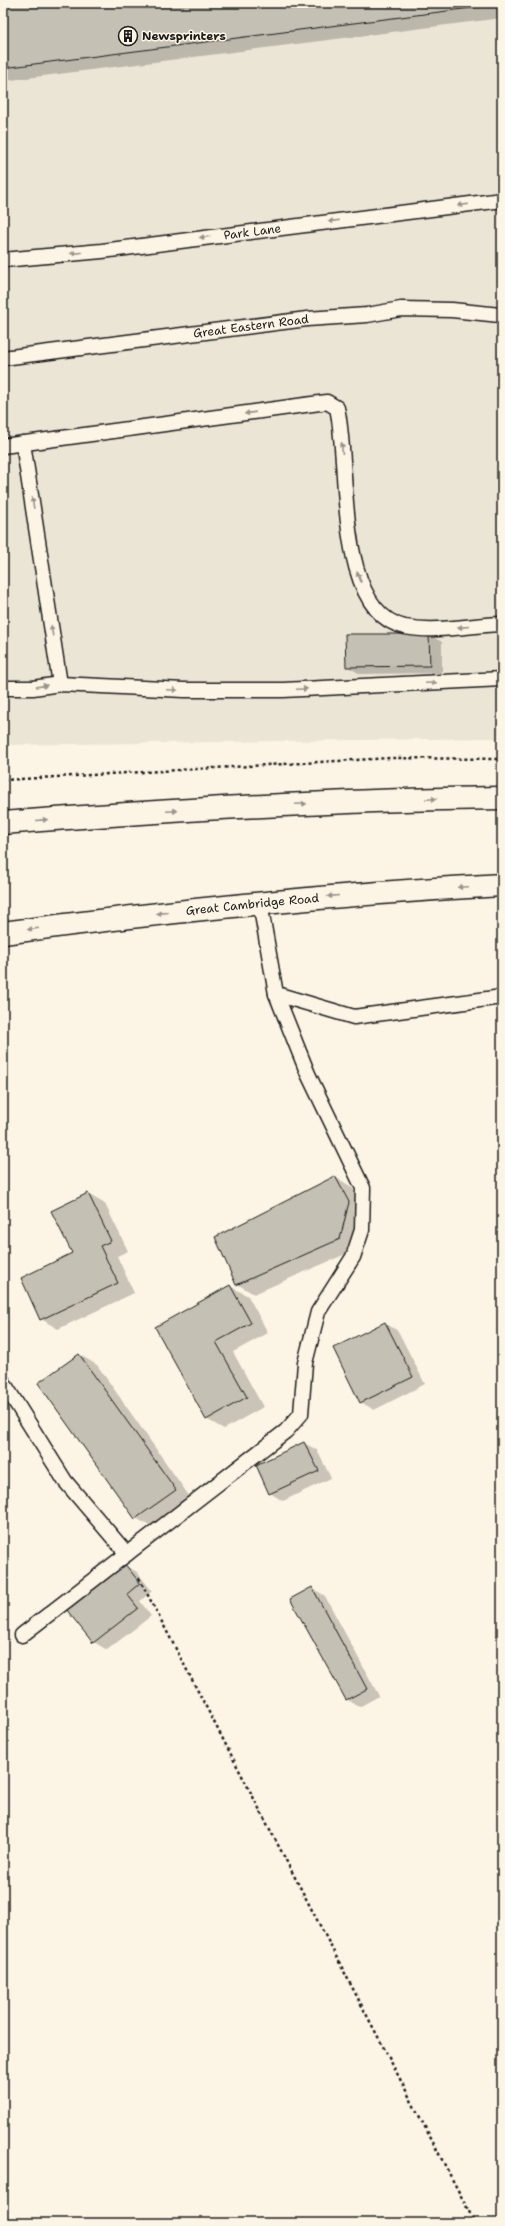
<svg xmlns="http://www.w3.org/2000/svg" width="505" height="2226" viewBox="0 0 505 2226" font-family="'Shantell Sans',sans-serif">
	<rect width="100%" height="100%" fill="#fcf5e5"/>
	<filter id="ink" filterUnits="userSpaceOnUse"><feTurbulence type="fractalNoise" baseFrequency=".025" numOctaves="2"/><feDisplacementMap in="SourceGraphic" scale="8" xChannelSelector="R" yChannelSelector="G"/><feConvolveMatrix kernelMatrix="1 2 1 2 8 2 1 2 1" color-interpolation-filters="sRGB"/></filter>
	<g filter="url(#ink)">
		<!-- built -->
		<path fill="#ebe5d6" d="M3,3H502V738L3,745Z"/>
		<!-- shadow -->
		<path fill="#0003" d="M3,3H502V18L3,81Z
			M429,635L442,642V673L360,674L347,666Z
			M335,1177L352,1187L365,1212L357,1249L254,1294L237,1284Z
			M88,1194L105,1204L128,1251L117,1256L134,1293L58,1329L41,1319L73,1254Z
			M230,1286L248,1296L268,1333L233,1352L263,1407L224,1429L206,1419L156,1327Z
			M385,1323L398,1331L425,1384L374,1410L361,1402L334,1349Z
			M80,1355L97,1365L192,1500L153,1528L136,1518Z
			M304,1443L317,1450L331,1478L283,1501L270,1493L257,1465Z
			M124,1565L137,1572L152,1591L140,1601L151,1616L107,1650L94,1642L68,1609Z
			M312,1588L325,1596L379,1696L359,1707L346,1699Z"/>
		<!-- building -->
		<path fill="#c4c0b3" stroke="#1c1c1c" d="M3,3H502V4L3,68Z
			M345,634H429L430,666L346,667Z
			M335,1176L349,1202L340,1239L236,1285L215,1237Z
			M88,1193L111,1241L100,1246L118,1283L40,1320L21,1278L72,1253L51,1211Z
			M230,1285L251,1323L216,1342L247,1397L206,1420L155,1327Z
			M385,1322L413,1377L360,1403L333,1348Z
			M79,1354L176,1490L135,1519L38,1383Z
			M304,1442L319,1471L269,1494L256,1465Z
			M124,1563L140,1583L127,1594L138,1608L93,1643L66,1609Z
			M312,1587L367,1689L346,1700L290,1599Z"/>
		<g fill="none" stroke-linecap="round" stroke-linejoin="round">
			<defs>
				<g id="service">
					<path id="s1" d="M3,260L102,251L502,200"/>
					<path id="s2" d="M3,358L307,319L367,315L401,309L452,310L500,315"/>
					<path d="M23,443L60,684"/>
					<path d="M3,446L327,402L337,408C350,462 334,612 405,627C437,633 470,625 502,624"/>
					<path d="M3,688H33L60,684L184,690H283L502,679"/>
					<path d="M276,994L354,1017L502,997"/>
					<path d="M3,1382L65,1481L127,1554"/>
					<path d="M22,1635L286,1431L301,1414L305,1363L318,1312L353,1257L362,1230L363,1188L308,1074L276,994L260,903"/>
				</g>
				<g id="trunk">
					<path d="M3,823C169,810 335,800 502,798"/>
					<path id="s3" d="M3,933C169,911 335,894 502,885"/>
				</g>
			</defs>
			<!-- service casing -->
			<use href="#service" stroke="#1c1c1c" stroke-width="17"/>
			<!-- trunk casing -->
			<use href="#trunk" stroke="#1c1c1c" stroke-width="25"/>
			<!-- path -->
			<path stroke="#1c1c1c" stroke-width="2.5" stroke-dasharray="3 3" stroke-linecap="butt" d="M3,780L390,758L502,759
				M139,1578L475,2223"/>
			<!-- service -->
			<use href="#service" stroke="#fcf5e5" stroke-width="14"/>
			<!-- trunk -->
			<use href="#trunk" stroke="#fcf5e5" stroke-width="22"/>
		</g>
		<!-- one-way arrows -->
		<defs><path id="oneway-solid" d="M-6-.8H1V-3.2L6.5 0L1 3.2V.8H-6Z"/></defs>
		<g fill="#97938b">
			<use href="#oneway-solid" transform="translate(463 205) rotate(173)"/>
			<use href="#oneway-solid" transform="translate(334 221) rotate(173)"/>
			<use href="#oneway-solid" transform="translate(205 237) rotate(173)"/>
			<use href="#oneway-solid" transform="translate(76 253) rotate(175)"/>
			<use href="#oneway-solid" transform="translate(250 413) rotate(172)"/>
			<use href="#oneway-solid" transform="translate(342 448) rotate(-94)"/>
			<use href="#oneway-solid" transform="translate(33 503) rotate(-99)"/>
			<use href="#oneway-solid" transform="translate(359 577) rotate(-112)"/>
			<use href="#oneway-solid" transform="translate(463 627) rotate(175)"/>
			<use href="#oneway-solid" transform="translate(52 631) rotate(-99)"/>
			<use href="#oneway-solid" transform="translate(431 683) rotate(-3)"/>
			<use href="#oneway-solid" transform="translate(42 686) rotate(-8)"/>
			<use href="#oneway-solid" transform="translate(302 689) rotate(-2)"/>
			<use href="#oneway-solid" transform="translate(172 690) rotate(3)"/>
			<use href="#oneway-solid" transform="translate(431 799) rotate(-2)"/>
			<use href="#oneway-solid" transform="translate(301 804) rotate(-2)"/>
			<use href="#oneway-solid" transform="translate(172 811) rotate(-3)"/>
			<use href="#oneway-solid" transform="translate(42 820) rotate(-5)"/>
			<use href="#oneway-solid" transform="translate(463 887) rotate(177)"/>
			<use href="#oneway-solid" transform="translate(333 896) rotate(175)"/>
			<use href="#oneway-solid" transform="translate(162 913) rotate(174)"/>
			<use href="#oneway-solid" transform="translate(33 929) rotate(173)"/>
		</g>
	</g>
	<!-- icons -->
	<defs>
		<symbol id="building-ring" viewBox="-11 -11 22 22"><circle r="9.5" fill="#fcf5e5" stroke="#1c1c1c" stroke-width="1.5"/><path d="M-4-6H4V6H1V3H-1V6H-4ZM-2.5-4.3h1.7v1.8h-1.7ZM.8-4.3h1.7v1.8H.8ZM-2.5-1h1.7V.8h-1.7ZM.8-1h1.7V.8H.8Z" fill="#1c1c1c"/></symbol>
	</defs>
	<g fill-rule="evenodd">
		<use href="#building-ring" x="117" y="25" width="22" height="22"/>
	</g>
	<g text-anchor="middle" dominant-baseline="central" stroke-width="3" stroke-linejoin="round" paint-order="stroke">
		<!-- poi labels -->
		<g font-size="12" font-weight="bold" fill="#1c1c1c" stroke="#fcf5e5" text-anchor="start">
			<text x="142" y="36">Newsprinters</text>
		</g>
		<!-- street labels -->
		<g font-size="12" fill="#1c1c1c" stroke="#fcf5e5">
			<text stroke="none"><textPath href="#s1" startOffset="251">Park Lane</textPath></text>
			<text stroke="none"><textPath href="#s2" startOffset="250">Great Eastern Road</textPath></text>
			<text stroke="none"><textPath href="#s3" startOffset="251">Great Cambridge Road</textPath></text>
		</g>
	</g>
	<!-- margin -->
	<rect width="505" height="2226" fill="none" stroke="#fcf5e5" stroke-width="16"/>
	<rect x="8" y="8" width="489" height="2210" fill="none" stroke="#1c1c1c" stroke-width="1.5" filter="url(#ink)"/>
</svg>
